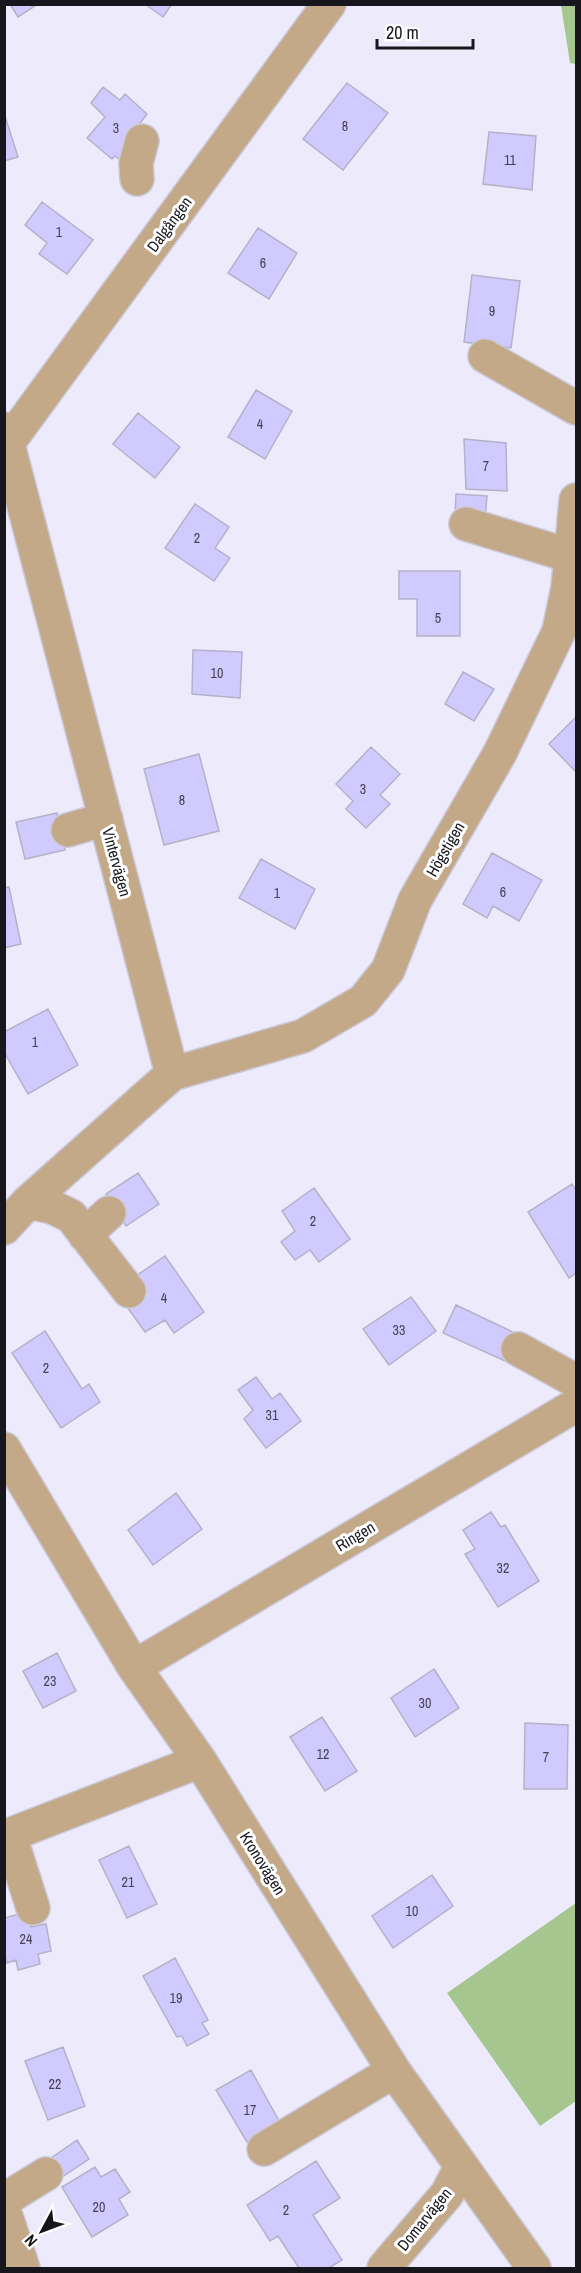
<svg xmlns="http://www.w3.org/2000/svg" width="581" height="2273" viewBox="0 0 581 2273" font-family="'Archivo Narrow',sans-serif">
	<rect width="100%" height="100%" fill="#edeafc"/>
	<!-- green -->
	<path fill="#a6c690" d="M561,5H576V64L570,63Z
		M576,1903V2101L540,2126L447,1993Z"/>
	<!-- building -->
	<path fill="#d1caff" stroke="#b4b2c7" stroke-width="1.5" d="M10,4H38L18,17Z
		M145,4H172L163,17Z
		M347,83L388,113L343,170L303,139Z
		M103,87L120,100L125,94L147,114L127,140L124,163L115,156L112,159L87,138L105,117L91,103Z
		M4,113L18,157L4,161Z
		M489,132L536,136L532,190L483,184Z
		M42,202L93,240L67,274L39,254L47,243L25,225Z
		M258,228L297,253L269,299L228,273Z
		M472,275L520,281L511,348L464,342Z
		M256,390L292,411L265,459L228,437Z
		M138,413L180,447L155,478L113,444Z
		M464,439L506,443L507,491L466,489Z
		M456,494L487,496L485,518L455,516Z
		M195,504L229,527L215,548L230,558L214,581L165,548Z
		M399,571H460V636H417V599H399Z
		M193,650L242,652L240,698L192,694Z
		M463,672L494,689L474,721L445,704Z
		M576,717V772L549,744Z
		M371,747L400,774L380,795L390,804L366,828L346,809L353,801L336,784Z
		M199,754L219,831L164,845L144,769Z
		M57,813L65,850L25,859L16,822Z
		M492,853L542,880L519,921L493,906L487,918L463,904Z
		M261,859L315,889L295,929L239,898Z
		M9,887L21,944L4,948V888Z
		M48,1009L78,1065L28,1094L4,1052V1032Z
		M138,1173L159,1204L126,1226L106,1194Z
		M572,1184L576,1190V1273L569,1278L528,1212Z
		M314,1188L350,1239L319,1262L310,1250L295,1260L281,1242L295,1231L282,1211Z
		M165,1256L204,1312L174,1333L165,1320L145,1332L125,1304L133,1278Z
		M411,1297L436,1331L389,1365L363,1329Z
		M456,1305L517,1334L505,1361L443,1333Z
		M45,1331L82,1389L89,1384L100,1402L61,1428L12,1353Z
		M256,1377L272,1399L280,1393L301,1421L266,1448L244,1419L253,1410L238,1390Z
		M176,1493L202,1529L153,1565L128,1530Z
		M491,1512L501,1527L505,1525L539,1581L498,1607L465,1554L475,1549L463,1530Z
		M57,1653L76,1691L43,1708L23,1671Z
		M434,1669L459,1708L415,1737L391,1698Z
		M322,1717L357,1771L325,1791L290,1737Z
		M525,1723L568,1725L567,1789H524Z
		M129,1846L157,1904L127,1918L99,1860Z
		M432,1875L453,1906L393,1948L372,1916Z
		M27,1912L31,1927L46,1924L51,1951L38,1954L40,1964L18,1970L16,1960L7,1963L4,1954V1918Z
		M175,1958L208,2020L202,2023L209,2034L187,2046L182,2036L177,2037L143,1976Z
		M63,2047L85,2106L48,2120L25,2061Z
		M251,2070L284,2130L250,2147L216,2090Z
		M77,2140L89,2159L56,2181L44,2163Z
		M316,2161L340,2198L313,2215L342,2260L329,2268H299L278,2236L270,2241L247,2205Z
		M95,2167L101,2177L115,2169L130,2192L119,2199L128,2215L92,2237L62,2187Z"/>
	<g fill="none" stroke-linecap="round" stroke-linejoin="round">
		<defs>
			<path id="minor" d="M137,179L136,163L142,141
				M485,356L576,408
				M4,429L172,1074L28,1202L4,1228
				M8,443L329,4
				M466,524L571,556
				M68,830L106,819
				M172,1074L303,1036L363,1001L388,970L415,900L500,753L559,631L568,587L576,500
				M28,1202L52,1207L71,1216L129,1291
				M85,1235L109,1213
				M518,1349L576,1381
				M4,1449L134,1667L200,1761L394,2071L534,2268
				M134,1667L576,1405
				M10,1836L33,1908
				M4,1837L200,1761
				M264,2149L394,2071
				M4,2200L46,2174
				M4,2210L23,2268
				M384,2268L447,2194L461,2167"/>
		</defs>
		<!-- minor casing -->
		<use href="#minor" stroke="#cbc8d8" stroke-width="36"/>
		<!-- minor -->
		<use href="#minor" stroke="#c3a988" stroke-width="33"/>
	</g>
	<g text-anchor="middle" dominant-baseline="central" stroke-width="6" stroke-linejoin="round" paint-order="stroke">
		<!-- number labels -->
		<g font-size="14" fill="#464356">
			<text x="345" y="126">8</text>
			<text x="116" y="128">3</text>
			<text x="510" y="160">11</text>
			<text x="59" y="232">1</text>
			<text x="263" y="263">6</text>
			<text x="492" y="311">9</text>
			<text x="260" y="424">4</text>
			<text x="486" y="466">7</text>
			<text x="197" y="538">2</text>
			<text x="438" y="618">5</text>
			<text x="217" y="673">10</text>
			<text x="363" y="789">3</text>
			<text x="182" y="800">8</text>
			<text x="503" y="892">6</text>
			<text x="277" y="893">1</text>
			<text x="35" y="1042">1</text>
			<text x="313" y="1221">2</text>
			<text x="164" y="1298">4</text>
			<text x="399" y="1330">33</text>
			<text x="46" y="1368">2</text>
			<text x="272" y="1415">31</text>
			<text x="503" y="1568">32</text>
			<text x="50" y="1681">23</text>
			<text x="425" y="1703">30</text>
			<text x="323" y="1754">12</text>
			<text x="546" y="1757">7</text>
			<text x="128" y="1882">21</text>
			<text x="412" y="1911">10</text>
			<text x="26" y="1939">24</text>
			<text x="176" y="1998">19</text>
			<text x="55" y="2084">22</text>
			<text x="250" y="2110">17</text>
			<text x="99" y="2207">20</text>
			<text x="286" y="2210">2</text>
		</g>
		<!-- street labels -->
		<g font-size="16" fill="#17161d" stroke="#fff">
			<text transform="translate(169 224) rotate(-54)">Dalgången</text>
			<text transform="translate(445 849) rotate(-60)">Högstigen</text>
			<text transform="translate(117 862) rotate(75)">Vintervägen</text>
			<text transform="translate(355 1536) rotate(-31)">Ringen</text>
			<text transform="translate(263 1863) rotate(58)">Kronovägen</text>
			<text transform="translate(424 2219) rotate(-51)">Domarvägen</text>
		</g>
	</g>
	<!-- border -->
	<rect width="581" height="2273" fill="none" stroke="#17161d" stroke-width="12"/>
	<!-- north arrow -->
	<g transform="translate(42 2231) rotate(229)" stroke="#ffffff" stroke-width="4.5" paint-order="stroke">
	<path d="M0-4.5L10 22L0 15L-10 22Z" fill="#17161d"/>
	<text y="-9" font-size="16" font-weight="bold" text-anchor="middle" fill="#17161d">N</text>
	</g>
	<!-- scale -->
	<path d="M377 39v9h96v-9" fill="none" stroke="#17161d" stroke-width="3"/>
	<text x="386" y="39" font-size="18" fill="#17161d" stroke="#ffffff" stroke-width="4.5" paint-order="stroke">20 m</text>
</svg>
